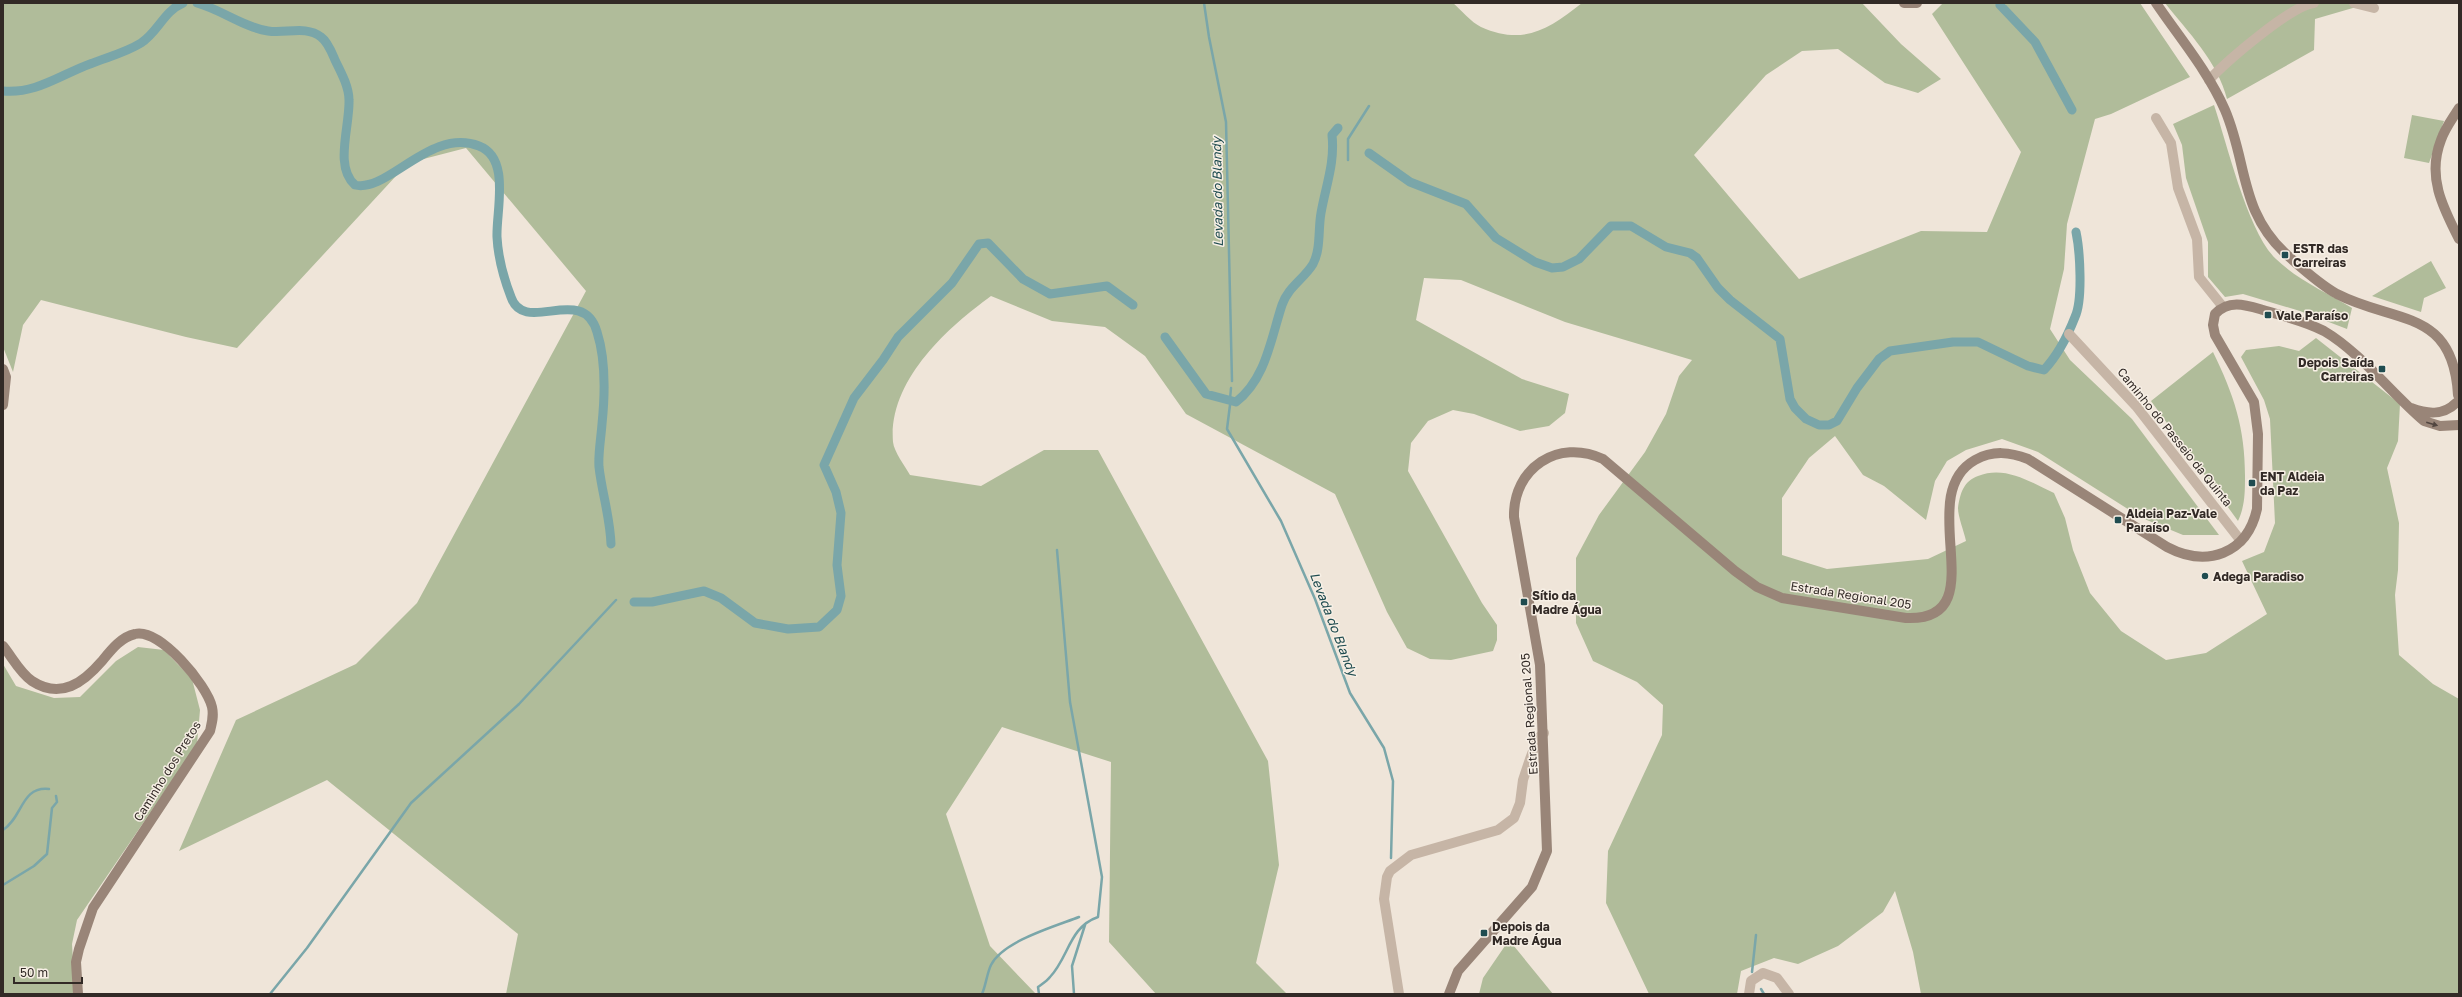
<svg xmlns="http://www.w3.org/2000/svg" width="2462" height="997" viewBox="0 0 2462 997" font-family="'Golos Text',sans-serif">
	<rect width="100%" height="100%" fill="#efe5d9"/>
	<!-- green -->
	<path fill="#b0bc9a" d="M3,3H1453C1461,10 1471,22 1481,27C1524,46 1549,29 1582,3H1862L1901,44L1941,79L1918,93L1885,83L1838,49L1802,51L1766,75L1694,155L1799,279L1921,231L1987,232L2021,152L1932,14L1943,3H2140L2190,77L2111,114L2095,119L2067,224L2064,269L2050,329L2070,360L2132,419L2219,535H2183L2142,518L2038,452L2002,439L1966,450L1947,461L1935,481L1926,520L1884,486L1863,475L1835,436L1809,458L1782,498V555L1827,569L1928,559L1966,541C1964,531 1958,517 1958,508C1960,493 1964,481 1978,476C2005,465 2030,482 2054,493L2065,518L2073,550L2090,593L2121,631L2166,660L2206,653L2267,614L2242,561L2264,552L2275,523L2270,419L2264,400L2241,357L2246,350L2279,346L2299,351L2316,338L2400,404L2398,441L2387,468L2399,523L2398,570L2395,595L2399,655L2433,684L2459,699V994H1921L1913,952L1895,891L1883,912L1838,946L1798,964L1774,958L1741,971L1737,994H1649L1606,903L1608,851L1662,735L1663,705L1637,682L1593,661L1576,623V558L1599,515L1645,452L1666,414L1679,376L1692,360L1565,322L1461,280L1424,278L1416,320L1522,379L1569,394L1565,413L1549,426L1520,431L1474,414L1453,410L1428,421L1411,443L1408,471L1482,603L1497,625V640L1493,651L1451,660L1430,659L1407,648L1387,612L1335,494L1186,414L1145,356L1105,327L1052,321L991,296C947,328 888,381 893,442C894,452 905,466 910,475L981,486L1044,450H1098L1268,761L1279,865L1256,963L1287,994H1156L1109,942L1111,762L1002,727L946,814L990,946L1036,994H506L518,934L327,780L179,851L236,720L356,664L417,603L586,291L466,148L408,163L237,348L186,337L41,300L23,325L13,372L3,347Z
		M2165,3H2370L2315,19L2314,50L2227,99C2218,62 2188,32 2165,3Z
		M2214,105C2227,144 2248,233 2276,259C2299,281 2326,292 2352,308L2347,329L2300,311L2243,294L2225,297L2208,277V242L2186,178L2182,145L2173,124Z
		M2412,115L2444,121L2429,163L2404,158Z
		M2431,261L2446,288L2424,298L2421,312L2372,296Z
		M2213,352C2234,395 2245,428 2245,476C2245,492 2245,506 2238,521L2151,401Z
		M138,647L164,650L192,679L200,710L197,744L77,920L72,944L75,994H3V664L16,686L54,698L80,697L116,661Z
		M1509,940L1553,994H1479L1483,978Z"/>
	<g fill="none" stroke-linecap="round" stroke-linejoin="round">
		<!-- stream -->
		<path stroke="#7aa6a9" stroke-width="2.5" d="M1204,3L1209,37L1226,122L1232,381
			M1348,160V139L1369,106
			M1230,399L1231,388
			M1230,405L1227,429L1281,521L1315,599L1350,693L1384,748L1393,781L1391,858
			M3,830C23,817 21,786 49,789
			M3,885L34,866L47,854L52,808L57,802L56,796
			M1752,972L1756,935
			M1761,989L1764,994
			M270,994L307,948L411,803L519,704L616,600
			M982,994C986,985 987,973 991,965C1003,941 1056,926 1079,917
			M1039,994L1038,987C1042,984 1047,981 1050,977C1069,957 1069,927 1098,917L1102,877L1070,702L1057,550
			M1074,994L1072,966L1085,925"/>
		<!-- canal -->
		<path stroke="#7aa6a9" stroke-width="9" d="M197,3C222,10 243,27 268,31C285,34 306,25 321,37C328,42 332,53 335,60C341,72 349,87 349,100C350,126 334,167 355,185C388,193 430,127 479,146C511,158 496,211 497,237C498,256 504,279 511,297C524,336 583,283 597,332C606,360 605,395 602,424C601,438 598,454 599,467C602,493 610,517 611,544
			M2001,3L2000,5L2035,42L2072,110
			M3,91C36,94 60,75 90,64C107,57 125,53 141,43C158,32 164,11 183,3
			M1369,153L1410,182L1466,204L1496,238L1535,262L1552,268L1563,267L1579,259L1611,226H1631L1666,247L1690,253L1697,258L1718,288L1730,300L1780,339L1790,399L1795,408L1806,419L1819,425H1829L1837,421L1857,388L1879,359L1890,351L1953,342H1978L2028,366L2044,370C2057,356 2068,335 2075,317C2083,300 2080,251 2076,232
			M1165,337L1206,394L1236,402C1266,379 1271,338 1282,305C1288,287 1304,279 1313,264C1321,249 1318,229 1321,213C1326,185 1335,163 1332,135L1338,128
			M634,602H652L704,591L721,598L755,623L788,629L819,627L837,610L841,596L837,565L841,513L836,492L824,465L854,398L883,360L898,337L952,283L979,244L988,243L1023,279L1050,294L1107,286L1133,305"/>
		<!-- street -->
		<path stroke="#c6b5a6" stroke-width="10" d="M2354,3L2374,8
			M2209,80C2226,62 2290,6 2314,3
			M2156,118L2171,143L2178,188L2197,239L2199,277L2223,307
			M2069,334L2136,406L2241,541
			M1399,994L1384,899L1387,877L1390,871L1411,855L1498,830L1514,818L1520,803L1523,780L1530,759L1538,738L1544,733
			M1749,994L1751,981L1763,973L1777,978L1789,994"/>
		<!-- secondary -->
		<path stroke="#998578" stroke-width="10" d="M1904,3H1917
			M2156,3C2179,37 2208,71 2225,110C2248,164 2239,211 2287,255C2303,269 2319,284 2337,294C2395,324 2453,308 2458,395
			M2459,108C2453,118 2445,128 2441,140C2427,176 2442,206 2459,239
			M3,369L6,377L3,405
			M2411,408C2427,414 2443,416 2456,403
			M3,646C12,657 20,673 32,681C61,700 84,682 102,661C111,650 121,637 135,634C160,628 207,685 212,707C214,716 212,723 210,731L93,908L79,949L76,962L78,994
			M1449,994L1458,971L1532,887L1547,851L1540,665L1514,517C1513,468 1558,438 1603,459L1735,571L1757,587L1782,598L1906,618C1998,622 1911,496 1975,460C1993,450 2010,452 2028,459L2167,547C2207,568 2247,554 2257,509L2258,434L2254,402L2215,335L2213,325L2215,314C2229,299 2246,305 2263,310C2283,316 2305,321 2324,331C2360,352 2392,394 2424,421L2440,426L2459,425"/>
	</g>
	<!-- one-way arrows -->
	<defs><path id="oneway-solid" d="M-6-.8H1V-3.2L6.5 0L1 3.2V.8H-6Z"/></defs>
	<use fill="#51453f" href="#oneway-solid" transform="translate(2432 424) rotate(16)"/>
	<!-- markers -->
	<g fill="#1f4c50" stroke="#f7efe5" stroke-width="1.5">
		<rect x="2281" y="251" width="8" height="8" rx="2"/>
		<rect x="2264" y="311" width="8" height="8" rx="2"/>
		<rect x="2378" y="365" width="8" height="8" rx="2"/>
		<rect x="2248" y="479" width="8" height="8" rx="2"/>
		<rect x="2114" y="516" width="8" height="8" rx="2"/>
		<circle cx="2205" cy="576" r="4"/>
		<rect x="1520" y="598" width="8" height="8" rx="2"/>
		<rect x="1480" y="929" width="8" height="8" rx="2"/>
	</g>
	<g text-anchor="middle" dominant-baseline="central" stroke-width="3" stroke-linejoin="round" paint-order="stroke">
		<!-- poi labels -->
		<g font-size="12" font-weight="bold" fill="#322a26" stroke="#f7efe5" text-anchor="start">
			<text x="2293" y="248">ESTR das<tspan x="2293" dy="14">Carreiras</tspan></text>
			<text x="2276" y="315">Vale Paraíso</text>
			<text x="2374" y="362" text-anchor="end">Depois Saída<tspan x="2374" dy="14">Carreiras</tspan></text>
			<text x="2260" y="476">ENT Aldeia<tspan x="2260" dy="14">da Paz</tspan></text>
			<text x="2126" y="513">Aldeia Paz-Vale<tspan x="2126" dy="14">Paraíso</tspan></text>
			<text x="2213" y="576">Adega Paradiso</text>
			<text x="1532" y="595">Sítio da<tspan x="1532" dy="14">Madre Água</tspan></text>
			<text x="1492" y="926">Depois da<tspan x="1492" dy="14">Madre Água</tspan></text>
		</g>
		<!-- street labels -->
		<g font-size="12" fill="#322a26" stroke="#f7efe5">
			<text transform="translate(2175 437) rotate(51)">Caminho do Passeio da Quinta</text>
			<text transform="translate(1851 595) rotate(9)">Estrada Regional 205</text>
			<text transform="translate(1529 714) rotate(-94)">Estrada Regional 205</text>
			<text transform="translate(167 771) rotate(-58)">Caminho dos Pretos</text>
		</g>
		<!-- water labels -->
		<g font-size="13" font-style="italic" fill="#1f4c50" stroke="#f7efe5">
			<text transform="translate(1217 192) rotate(-91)">Levada do Blandy</text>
			<text transform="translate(1334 624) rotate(69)">Levada do Blandy</text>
		</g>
	</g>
	<!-- border -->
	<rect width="2462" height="997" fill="none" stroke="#322a26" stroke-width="8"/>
	<!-- scale -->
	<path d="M14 977v6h68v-6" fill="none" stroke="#322a26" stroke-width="2"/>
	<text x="20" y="977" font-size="12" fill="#322a26" stroke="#f7efe5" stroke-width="3" paint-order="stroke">50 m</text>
</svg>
